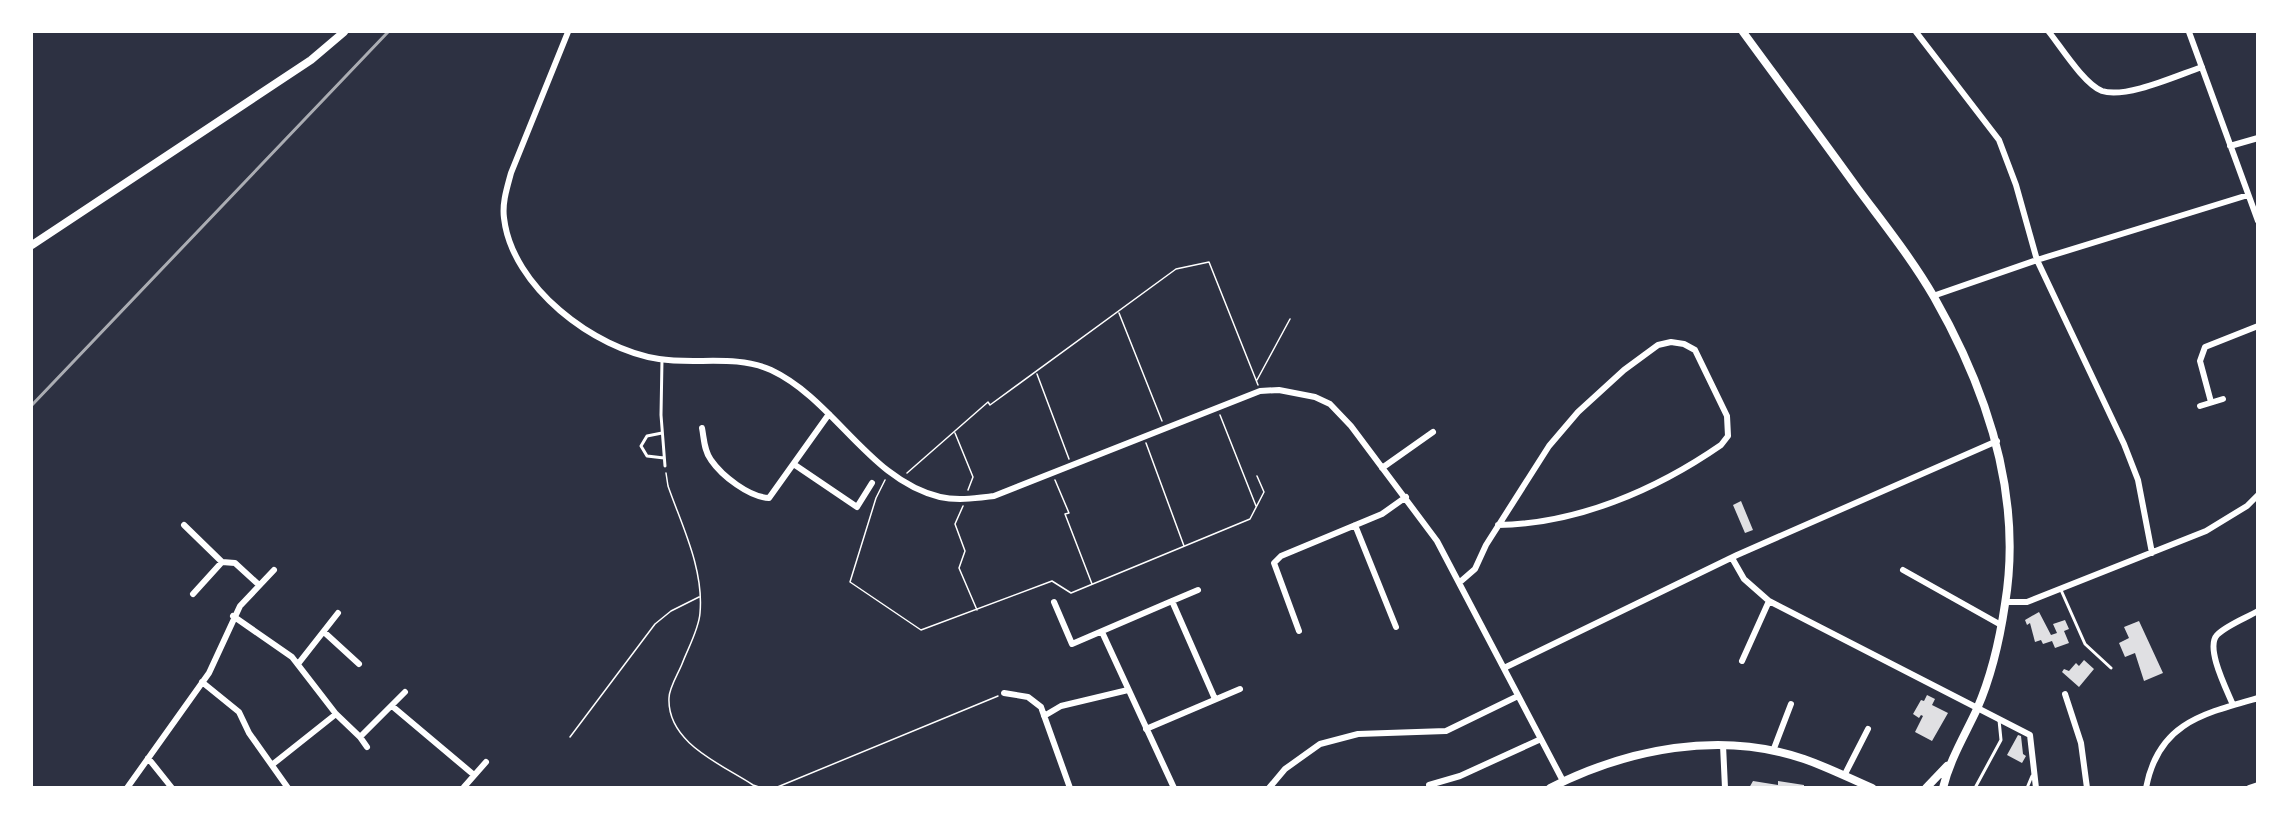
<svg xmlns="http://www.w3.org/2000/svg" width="2289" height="819" viewBox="0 0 2289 819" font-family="'DejaVu Sans',sans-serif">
	<rect width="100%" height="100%" fill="#2d3142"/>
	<!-- building -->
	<path fill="#e0e0e3" d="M1741,501L1753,530L1745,533L1733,505Z
		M2039,612L2051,635L2057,633L2053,624L2065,620L2069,629L2064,631L2069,643L2055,648L2052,641L2043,644L2041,640L2035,642L2030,623L2027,625L2025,620Z
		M2139,621L2163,673L2144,681L2135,653L2125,657L2119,643L2129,638L2124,627Z
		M2084,660L2094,669L2079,687L2062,672L2064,669L2069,671L2076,663L2079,666Z
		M1927,695L1935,699L1932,705L1948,713L1932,741L1915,732L1923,716L1921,715L1919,718L1913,714L1921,700L1924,701Z
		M2018,735L2021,736L2023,754L2026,756L2022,763L2007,755Z
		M1753,781L1778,785V781L1804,785V788H1749Z"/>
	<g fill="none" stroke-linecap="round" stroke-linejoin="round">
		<!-- path -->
		<path stroke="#fff" stroke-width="1.5" d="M1119,313L1162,421
			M1037,374L1069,459
			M1257,380L1290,319
			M1220,415L1256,506
			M955,433L973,477L968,490
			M1146,443L1184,546
			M666,473L668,486C682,526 704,569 700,613C699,629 688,648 682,664C678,674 669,688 669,698C667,743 721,764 753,785L762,788
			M907,473L988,402L990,405L1176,269L1209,262L1258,385
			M885,480L876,498L850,582L921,630L1052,581L1071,593L1250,519L1264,492L1257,476
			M1055,480L1069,513L1065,514L1092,584
			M963,506L955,524L965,551L959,568L977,610
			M570,737L655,624L671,611L699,597
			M775,788L998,696"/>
		<!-- service -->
		<path stroke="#fff" stroke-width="3" d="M662,360L661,415L665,466
			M662,433L647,436L641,446L647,456L664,458
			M2061,590L2085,644L2111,668
			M1975,788L2001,740L1999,720
			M2027,788L2032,776"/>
		<!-- minor -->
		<path stroke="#fff" stroke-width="6" d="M568,32L511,173C507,188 502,203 504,218C512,287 594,349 659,359C696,365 735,354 771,370C835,400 869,480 940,497C958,501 977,498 994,496L1260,391L1279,390L1315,397L1330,404L1351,426L1437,541L1563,781
			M1916,32L1999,140L2016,185L2037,260L2124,444L2138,480L2152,553
			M2049,32C2061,47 2084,84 2102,91C2126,99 2178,75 2202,67
			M2189,32L2258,221
			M2230,146L2258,138
			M1933,296L2037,260L2248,195
			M2211,402L2200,361L2205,347L2258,326
			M2200,406L2223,399
			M702,428C704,438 704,451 711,460C722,476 749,497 769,498L829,414
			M795,465L857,507L872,483
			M1382,468L1433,432
			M184,525L222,562
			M1355,525L1396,627
			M1732,558L1744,579L1769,601L2030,735L2036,788
			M1903,570L2001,625
			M1460,582L1475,569L1486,545L1549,446L1578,412L1624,370L1658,345L1671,342L1684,344L1695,350L1727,416L1728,436L1721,445C1656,490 1577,524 1498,525
			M193,594L222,562L235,563L259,585
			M1172,601L1198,590
			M1054,602L1072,644L1172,601L1215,699
			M2006,602H2027L2206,531L2247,506L2258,495
			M233,616L292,657L336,714L360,737L405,692
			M1299,631L1274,563L1281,556L1382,514L1406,497
			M324,632L359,664
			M1102,632L1174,788
			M1742,661L1769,601
			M298,664L338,613
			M1504,668L1737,555L1997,441
			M202,682L239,712L249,733L288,788
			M1004,693L1028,697L1041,707L1070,788
			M2065,694L2081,743L2087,788
			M2233,705C2227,690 2205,648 2217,635C2227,625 2246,618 2258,611
			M392,706L474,775
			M1044,716L1061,706L1128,690
			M1146,729L1240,689
			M360,737L367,747
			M1723,745L1725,788
			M1773,751L1791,704
			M148,758L172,788
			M273,764L336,714
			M1844,776L1868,729
			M1429,785L1460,776L1541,739
			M464,787L486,762
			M127,788L209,673L240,606L274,570
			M1269,788L1285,769L1320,744L1358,734L1446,731L1518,696
			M2146,788C2158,724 2201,714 2258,698
			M2249,788L2258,785"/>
		<!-- tertiary -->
		<path stroke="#fff" stroke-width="8" d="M1743,32C1781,84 1820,136 1858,189C1884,224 1912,259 1934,297C1987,390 2023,496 2005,604C2000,638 1991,677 1977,709C1965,735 1950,759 1943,788
			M32,245L311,60L344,32
			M1550,788C1627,749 1720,730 1804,759C1827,767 1849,778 1872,788
			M1926,788L1947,766"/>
		<!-- rail -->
		<path stroke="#abadb3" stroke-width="3" d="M32,405L388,32"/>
	</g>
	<!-- border -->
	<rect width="2289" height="819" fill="none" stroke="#ffffff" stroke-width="66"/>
</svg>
